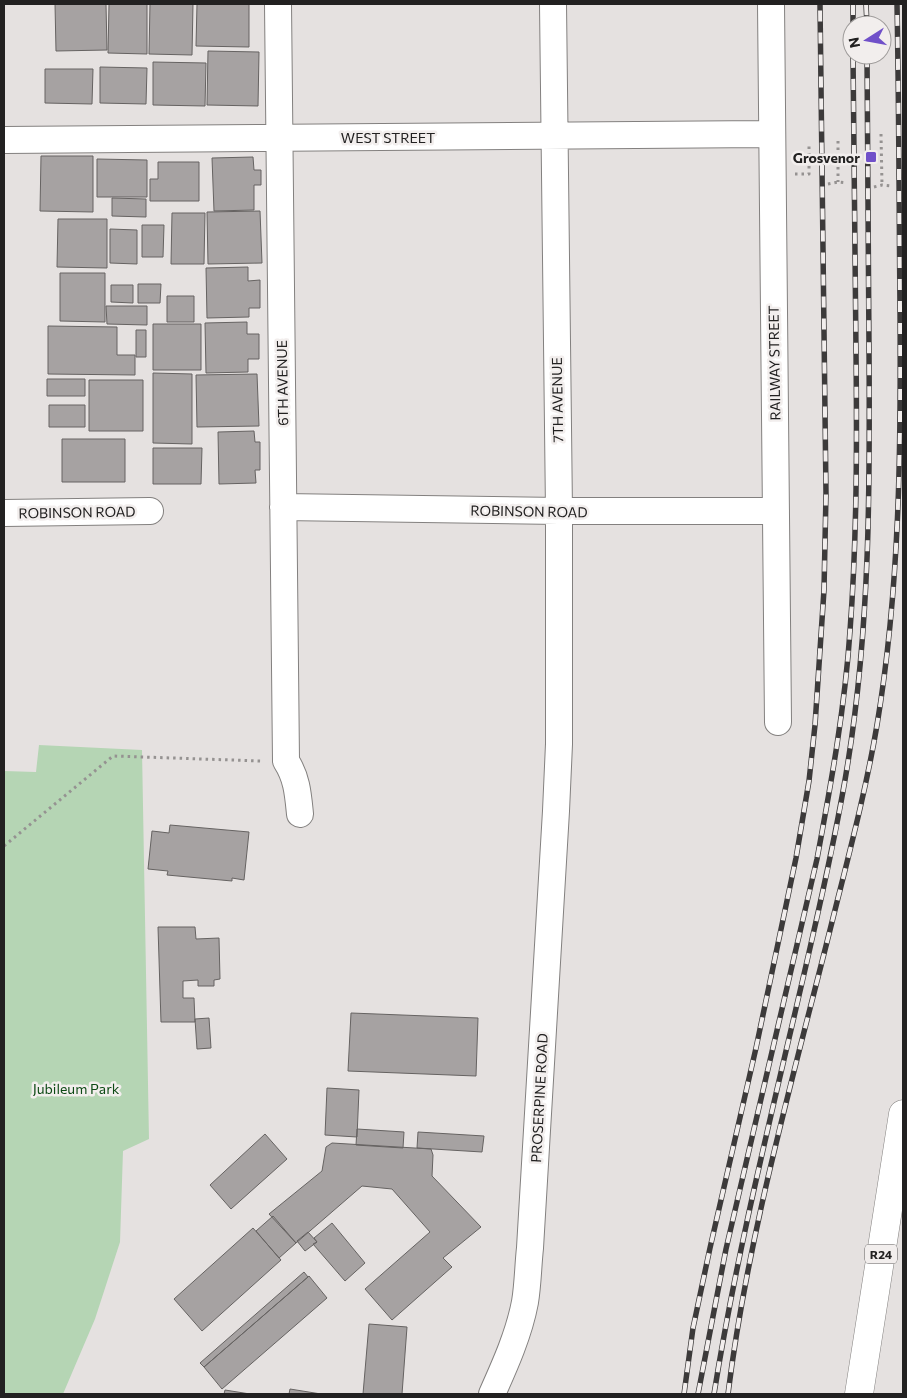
<svg xmlns="http://www.w3.org/2000/svg" width="907" height="1398" viewBox="0 0 907 1398" font-family="Commissioner,sans-serif">
	<rect width="100%" height="100%" fill="#e5e1e0"/>
	<!-- green -->
	<path fill="#b5d5b4" d="M39,745L142,750L149,1139L123,1151L120,1242L95,1319L63,1394H4V771L36,772Z"/>
	<!-- building -->
	<path fill="#a6a2a2" stroke="#666362" d="M55,4H106L107,50L56,51Z
		M109,4H147V54L108,53Z
		M150,4H193L192,55L149,54Z
		M197,4H249V47L196,46Z
		M208,51L259,52L258,106L207,105Z
		M153,62L206,63L205,106L153,105Z
		M100,67L147,68L146,104L100,103Z
		M45,69H93L92,104L45,103Z
		M41,156H93V212L40,211Z
		M253,157L254,170H261V185H254V210L214,211L212,158Z
		M97,159L147,160V197H97Z
		M158,162H199V201H150V179H158Z
		M112,198L146,199V217L112,216Z
		M260,211L262,263L208,264L207,212Z
		M172,213H205L204,264H171Z
		M58,219H107V268L57,267Z
		M142,225H164L163,257H142Z
		M110,229L137,230V264L110,263Z
		M248,267V281L260,280V308H249V317L207,318L206,268Z
		M60,273H105V322L60,321Z
		M138,284H161L160,303H138Z
		M111,285H133V303L111,302Z
		M167,296H194V322H167Z
		M106,306H147V325L107,324Z
		M247,322V334H259V359H248V372L206,373L205,323Z
		M153,324H201V370H153Z
		M48,326L117,327V355H135V375L48,374Z
		M136,330H146V357H136Z
		M153,373L192,374V444L153,443Z
		M257,374L259,426L197,427L196,375Z
		M47,379H85V396H47Z
		M89,380H143V431H89Z
		M49,405H85V427H49Z
		M254,431L255,442H260V470H255L256,483L219,484L218,432Z
		M62,439H125V482H62Z
		M153,448H202L201,484H153Z
		M170,825L249,832L244,880L232,878V881L167,875L168,871L148,869L152,831L169,833Z
		M158,927H195L196,939L219,938L220,979L214,980V986H198V980L183,981V998H194L195,1022H161Z
		M351,1013L478,1018L476,1076L348,1071Z
		M209,1018L211,1048L197,1049L195,1019Z
		M327,1088L359,1090L357,1137L325,1135Z
		M357,1129L404,1132L403,1148L356,1145Z
		M418,1132L484,1136L482,1152L417,1148Z
		M265,1134L287,1159L231,1209L210,1185Z
		M332,1143L431,1149L433,1155L432,1176L481,1227L443,1258L452,1267L392,1320L365,1289L430,1232L392,1189L362,1186L296,1243L269,1214L322,1171L326,1147Z
		M273,1216L296,1243L279,1258L256,1231Z
		M332,1223L365,1263L345,1281L313,1244L317,1242L314,1238Z
		M253,1228L281,1260L202,1331L174,1299Z
		M308,1232L317,1242L305,1251L297,1241Z
		M304,1272L308,1277L204,1367L200,1363Z
		M309,1276L327,1298L222,1389L204,1367Z
		M369,1324L407,1327L402,1394H363Z
		M290,1389L321,1394H289Z
		M225,1390L250,1394H224Z"/>
	<g fill="none" stroke-linecap="round" stroke-linejoin="round">
		<defs>
			<path id="street" d="M278,4L286,761C297,778 298,794 300,814
				M771,4L778,722
				M4,140L772,134
				M283,507L559,511H776
				M4,513L150,511
				M492,1394C505,1365 519,1334 525,1302C528,1284 528,1266 530,1248L556,811L559,744V511L553,4"/>
			<path id="primary" d="M859,1394L903,1114"/>
		</defs>
		<!-- street casing -->
		<use href="#street" stroke="#83807f" stroke-width="28"/>
		<!-- primary casing -->
		<use href="#primary" stroke="#83807f" stroke-width="29"/>
		<!-- path -->
		<path stroke="#959291" stroke-width="3" stroke-dasharray="2.5 4" stroke-linecap="butt" d="M881,134L882,185
			M838,141V182
			M795,174H809V146
			M828,184L838,182L847,183
			M874,187L882,185L892,186
			M4,846L113,756L261,761"/>
		<!-- street -->
		<use href="#street" stroke="#fff" stroke-width="26"/>
		<!-- primary -->
		<use href="#primary" stroke="#fff" stroke-width="28"/>
		<defs>
			<path id="rail" d="M853,4V25
				M866,4L867,25
				M684,1394L693,1328L710,1248L756,1048L796,858L809,781L815,725L824,590L826,494L820,4
				M698,1394L726,1249L817,859C831,784 845,707 850,631C857,537 857,444 856,351C855,252 854,154 853,55
				M714,1394C738,1244 776,1097 810,948C824,887 838,825 848,762C870,625 870,486 869,348C868,250 868,153 867,55
				M728,1394C748,1233 794,1075 833,918C849,854 866,790 877,725C900,587 901,448 900,308C899,207 899,105 897,4"/>
		</defs>
		<!-- rail casing -->
		<use href="#rail" stroke="#3c3a3a" stroke-width="5.5"/>
		<!-- rail -->
		<use href="#rail" stroke="#f2eeed" stroke-width="4" stroke-dasharray="11" stroke-linecap="butt"/>
	</g>
	<!-- markers -->
	<rect fill="#7050c9" stroke="#f2eeed" stroke-width="2" x="865" y="151" width="12" height="12" rx="2.5"/>
	<g text-anchor="middle" dominant-baseline="central" stroke-width="5" stroke-linejoin="round" paint-order="stroke">
		<!-- shield labels -->
		<rect fill="#f2eeed" stroke="#605e5e" stroke-width="1" x="865" y="1244.5" width="32" height="19" rx="4"/>
		<g font-size="12" font-weight="bold" fill="#222121">
			<text x="881" y="1254">R24</text>
		</g>
		<!-- street labels -->
		<g font-size="14" fill="#222121" stroke="#f2eeed">
			<text x="388" y="137">WEST STREET</text>
			<text transform="translate(774 363) rotate(-91)">RAILWAY STREET</text>
			<text transform="translate(282 383) rotate(-91)">6TH AVENUE</text>
			<text transform="translate(557 400) rotate(-91)">7TH AVENUE</text>
			<text transform="translate(529 511) rotate(1)">ROBINSON ROAD</text>
			<text transform="translate(77 512) rotate(-1)">ROBINSON ROAD</text>
			<text transform="translate(539 1098) rotate(-87)">PROSERPINE ROAD</text>
		</g>
		<!-- poi labels -->
		<g font-size="14" font-weight="bold" fill="#222121" stroke="#f2eeed" text-anchor="end">
			<text x="860" y="157">Grosvenor</text>
		</g>
		<!-- park labels -->
		<g font-size="14" fill="#0d4a15" stroke="#f2eeed">
			<text x="76" y="1088">Jubileum Park</text>
		</g>
	</g>
	<!-- border -->
	<rect width="907" height="1398" fill="none" stroke="#222121" stroke-width="10"/>
	<!-- north arrow -->
	<g transform="translate(867 40) rotate(259)"><circle r="24" fill="#f2eeed" stroke="#9f9c9b"/>
	<path d="M0-4L9 19L0 12L-9 19Z" fill="#7050c9"/>
	<text y="-8" font-size="14" font-weight="bold" text-anchor="middle" fill="#222121">N</text>
	</g>
</svg>
